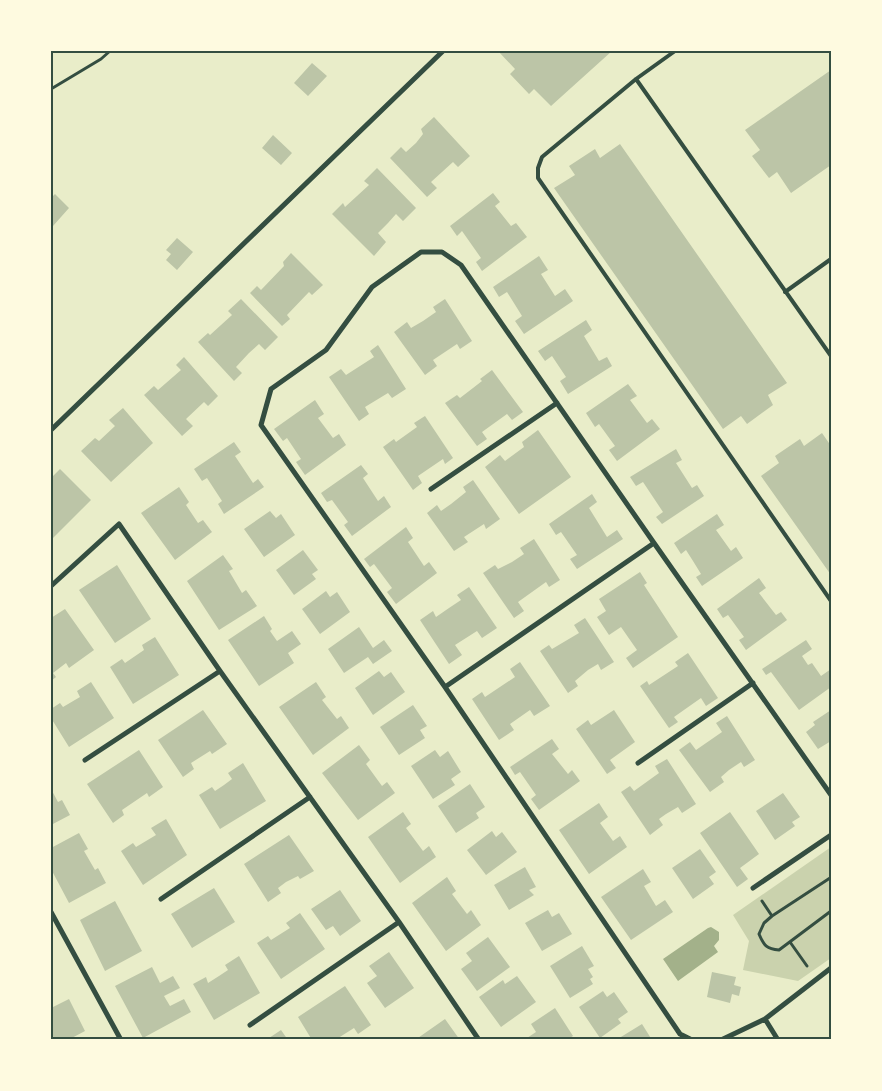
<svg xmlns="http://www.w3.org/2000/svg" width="882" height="1091" viewBox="0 0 882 1091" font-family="'Zilla Slab',serif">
	<rect width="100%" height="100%" fill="#e9edc9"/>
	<!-- green -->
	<path fill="#cad2ad" d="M831,847V958L798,981L743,970L749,941L733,915Z"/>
	<!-- water -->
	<path fill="#a3b18a" d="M711,927L719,932V940L714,946L718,952L678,981L663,959L708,928Z"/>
	<!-- building -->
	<path fill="#bcc5a7" d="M498,51H612L551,106L534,89L529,94L510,74L515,69Z
		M312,63L327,76L308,96L294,83Z
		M831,70V165L791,193L777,172L769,178L752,156L760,150L745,130Z
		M434,117L470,156L458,167L453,162L431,182L437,188L427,197L390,158L401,147L406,152L416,143L423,134L421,129Z
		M273,135L292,153L281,165L262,148Z
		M620,144L787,383L768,395L773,405L747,424L741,416L723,429L554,188L575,175L569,166L595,149L600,158Z
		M377,168L416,208L403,221L396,214L388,223L378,233L386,242L374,256L332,214L343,203L345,207L369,185L364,181Z
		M493,193L500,202L495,206L511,226L516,223L527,237L482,271L476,262L481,258L462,231L457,236L450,226Z
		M55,194L69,208L53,226L51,224V198Z
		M177,238L193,252L177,270L166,260L171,254L166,250Z
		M291,253L323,285L312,295L309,292L287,315L290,319L282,326L250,293L257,286L261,290L284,266L283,262Z
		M539,256L548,270L541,274L555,296L565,289L573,301L524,334L515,321L522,316L507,292L499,297L493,287Z
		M241,299L278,337L265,350L259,344L249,353L236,367L242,373L234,381L198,342L208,333L210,335L232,315L228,311Z
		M445,299L472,341L460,349L457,344L433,360L437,366L425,375L394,332L407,322L411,328L423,321L436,312L433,307Z
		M586,320L592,330L584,336L599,361L607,357L612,366L568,394L560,381L566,377L552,356L545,361L538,351Z
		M378,345L406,389L392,398L388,393L365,407L369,414L359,421L329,377L341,369L346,375L374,357L370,351Z
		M184,357L218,396L208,406L204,402L186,419L193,426L182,436L144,395L154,386L158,390L181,370L176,365Z
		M492,370L523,412L512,420L507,414L482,432L487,439L477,446L445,403L457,395L460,398L473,388L482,381L480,379Z
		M628,384L637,396L630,400L647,423L652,419L660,429L617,461L609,450L615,446L599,424L595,427L586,413Z
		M315,400L324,414L318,418L333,438L339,434L346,445L305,475L296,462L301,459L287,438L283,441L274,429Z
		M123,408L153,443L111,482L81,451L95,438L99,441L115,426L109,420Z
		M425,416L453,458L445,464L443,459L418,476L422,483L413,490L383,447L394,439L396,442L417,427L414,423Z
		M538,430L571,477L519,514L485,467L500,455L505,461L524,447L522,442Z
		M822,433L831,446V575L761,476L779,463L775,456L800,439L804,446Z
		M234,442L241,452L235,456L253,483L258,479L264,487L224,514L218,504L222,501L207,478L202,481L194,469Z
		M676,449L682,460L676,463L692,488L697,485L704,496L662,524L656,517L663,512L643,482L636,486L630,477Z
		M361,465L368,474L363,478L378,501L384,496L391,507L352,536L344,525L348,522L332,500L327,502L321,493Z
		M60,469L91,500L51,540V478Z
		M473,480L500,519L486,529L484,524L464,537L468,542L454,551L427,513L437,505L441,511L451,504L466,492L463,487Z
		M179,487L189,502L186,505L198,523L203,520L212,532L175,560L141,513Z
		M592,494L597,502L589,508L607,537L617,530L623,539L577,569L570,559L577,555L561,532L556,535L549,524Z
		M270,511L276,518L281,514L295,535L264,557L244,529Z
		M717,514L724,525L716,530L731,551L736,547L743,558L702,586L696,577L701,574L693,561L686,550L681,554L674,543Z
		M406,527L413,538L408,542L424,566L429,562L437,573L396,604L387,592L392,588L374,564L370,567L364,559Z
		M534,539L560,580L549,587L546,582L518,602L524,611L514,618L483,573L495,565L498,569L512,562L524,554L520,548Z
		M303,550L318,570L312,574L316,579L294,595L276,570Z
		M223,555L233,569L229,571L242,593L246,590L257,606L219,630L187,581Z
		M117,565L151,619L115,643L79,590Z
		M640,572L647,583L644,585L678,637L633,668L626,658L637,650L621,627L609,635L597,617L606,611L599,599Z
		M759,578L766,588L759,593L776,615L781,612L787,620L746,650L739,640L744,637L728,615L723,618L717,609Z
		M469,587L497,628L482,638L477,631L455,645L462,655L449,664L420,620L433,611L436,617L449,608L461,600L457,595Z
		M326,591L330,597L337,592L350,612L320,634L302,609Z
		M65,609L94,650L69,668L66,663L53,673L56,677L51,681V618Z
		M264,616L272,629L270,631L277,641L292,631L301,644L288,653L294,663L259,686L228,640Z
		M585,618L614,662L601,670L598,664L588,670L575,681L578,686L568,693L540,651L549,645L552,649L579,633L574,625Z
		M359,627L373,648L384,640L392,651L373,664L368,657L344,673L328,649Z
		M155,637L179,675L133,704L110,667L122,659L125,663L144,650L142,645Z
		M806,640L812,649L802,656L808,665L812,663L821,676L831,669V687L799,710L771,672L766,675L762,669Z
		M688,653L718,698L706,706L701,698L674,717L678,722L669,728L640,686L647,681L649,685L678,666L675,662Z
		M520,662L550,706L534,716L530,710L510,724L514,730L499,740L472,699L482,692L485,697L515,677L510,669Z
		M379,671L384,677L391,672L405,692L373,715L355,688Z
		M91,682L114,718L69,747L51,718V709L60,703L63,707L80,697L77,691Z
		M316,682L326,697L322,700L337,719L341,716L349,728L313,755L279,707Z
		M413,705L427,726L420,730L425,738L399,755L380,727Z
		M203,710L227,744L212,754L210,751L191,763L194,769L183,777L158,740Z
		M614,710L635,742L610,760L616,768L607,774L576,729L588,720L591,725Z
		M831,710V741L818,749L806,732L815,725L813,722Z
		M727,716L755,760L744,767L741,762L729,770L721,777L724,782L710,792L679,750L690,742L696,750L722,732L716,723Z
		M552,739L559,749L552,754L568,774L572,770L580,781L539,810L531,799L536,795L520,772L515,775L510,767Z
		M359,745L370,760L366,764L382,786L387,782L395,793L358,820L322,773Z
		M139,750L163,787L149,797L147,793L122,810L124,815L113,823L87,784Z
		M435,750L440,757L448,751L461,772L451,779L455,785L433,799L411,766Z
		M667,759L696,804L682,813L678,807L666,814L659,819L663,825L650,835L621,792L630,786L634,791L659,773L655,766Z
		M243,763L266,801L220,829L199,795L212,787L215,791L224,785L232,779L228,773Z
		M470,784L485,807L476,813L479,818L456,833L438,806Z
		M51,789L58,802L62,800L70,815L51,825Z
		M783,793L800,817L792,822L795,826L775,840L756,811Z
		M599,803L608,817L600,823L613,841L620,836L627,847L589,874L559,830Z
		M403,812L411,824L406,828L423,851L429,846L436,857L400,883L368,837Z
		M730,812L759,854L740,868L748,879L737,887L700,833Z
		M166,819L187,855L143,885L121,851L133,843L136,847L156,835L151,828Z
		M492,831L496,837L502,832L517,852L486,875L467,850Z
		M79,833L88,849L84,851L95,870L98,868L106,883L69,903L51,869V848Z
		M289,835L314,871L300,879L298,876L286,882L278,888L281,893L268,902L244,864Z
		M700,849L716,872L709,877L714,884L693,899L672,868Z
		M525,867L536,887L529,890L534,895L509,910L494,885Z
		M643,869L651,882L644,886L656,906L665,900L673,912L631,940L601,897Z
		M447,877L456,891L452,894L467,914L471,910L481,925L446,951L412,903Z
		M214,888L235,922L192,948L171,914Z
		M340,890L361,921L340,936L333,926L326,930L311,909Z
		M115,901L142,951L105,971L80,920Z
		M548,910L552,917L559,913L572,934L542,951L525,923Z
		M300,913L325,949L281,979L257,943L268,936L271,940L290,928L286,923Z
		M488,937L510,967L477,991L461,969L472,961L466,953Z
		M582,946L594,966L588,969L593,977L590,979L593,984L570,998L550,966Z
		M389,952L414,988L385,1008L367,983L377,976L369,966Z
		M239,956L260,993L214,1020L193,984L206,977L208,983L219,976L228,970L225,965Z
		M152,967L160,983L173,976L180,988L164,996L170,1006L184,999L191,1012L143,1038L115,986Z
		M712,972L736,977L734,985L741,987L739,996L732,994L730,1003L707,997Z
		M517,976L536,1002L501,1027L479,997L503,980L505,984Z
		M345,986L371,1025L358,1034L354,1028L335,1040H312L298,1017Z
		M603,991L607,997L614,992L628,1012L618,1019L621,1023L600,1038L579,1007Z
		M69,999L85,1031L68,1040H55L51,1033V1008Z
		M555,1008L573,1036L567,1040H524L536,1032L531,1024Z
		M445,1019L460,1040H415Z
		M642,1024L652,1040H616Z
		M281,1030L288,1040H266Z"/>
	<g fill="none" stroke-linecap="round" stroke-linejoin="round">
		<!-- path -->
		<path stroke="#344e41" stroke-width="3" d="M51,89L101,59L110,51
			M830,878L772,916L764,923L759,934C764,946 767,949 779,950L831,911
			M831,879V870
			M762,901L772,916
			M790,942L807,966"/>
		<!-- service -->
		<path stroke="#344e41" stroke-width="4" d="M675,51L636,79L542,157L538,168V178L831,601
			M636,79L831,356
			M785,292L831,259"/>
		<!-- minor -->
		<path stroke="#344e41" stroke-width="5" d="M51,430L443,51
			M431,489L557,403
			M51,586L119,524L220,671L399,922L479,1040
			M445,687L654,543
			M85,760L220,671
			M638,763L753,683
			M753,888L831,835
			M161,899L310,797
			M51,912L121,1040
			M765,1019L778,1040
			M250,1025L399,922
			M692,1040L680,1034L445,687L261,425L271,389L326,350L372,287L421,252H442L461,265L654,543L831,795
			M721,1040L765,1019L831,968"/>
	</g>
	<!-- border -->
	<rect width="882" height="1091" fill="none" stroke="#fefae0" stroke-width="105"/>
	<rect x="52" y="52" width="778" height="986" fill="none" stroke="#344e41" stroke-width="2"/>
</svg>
